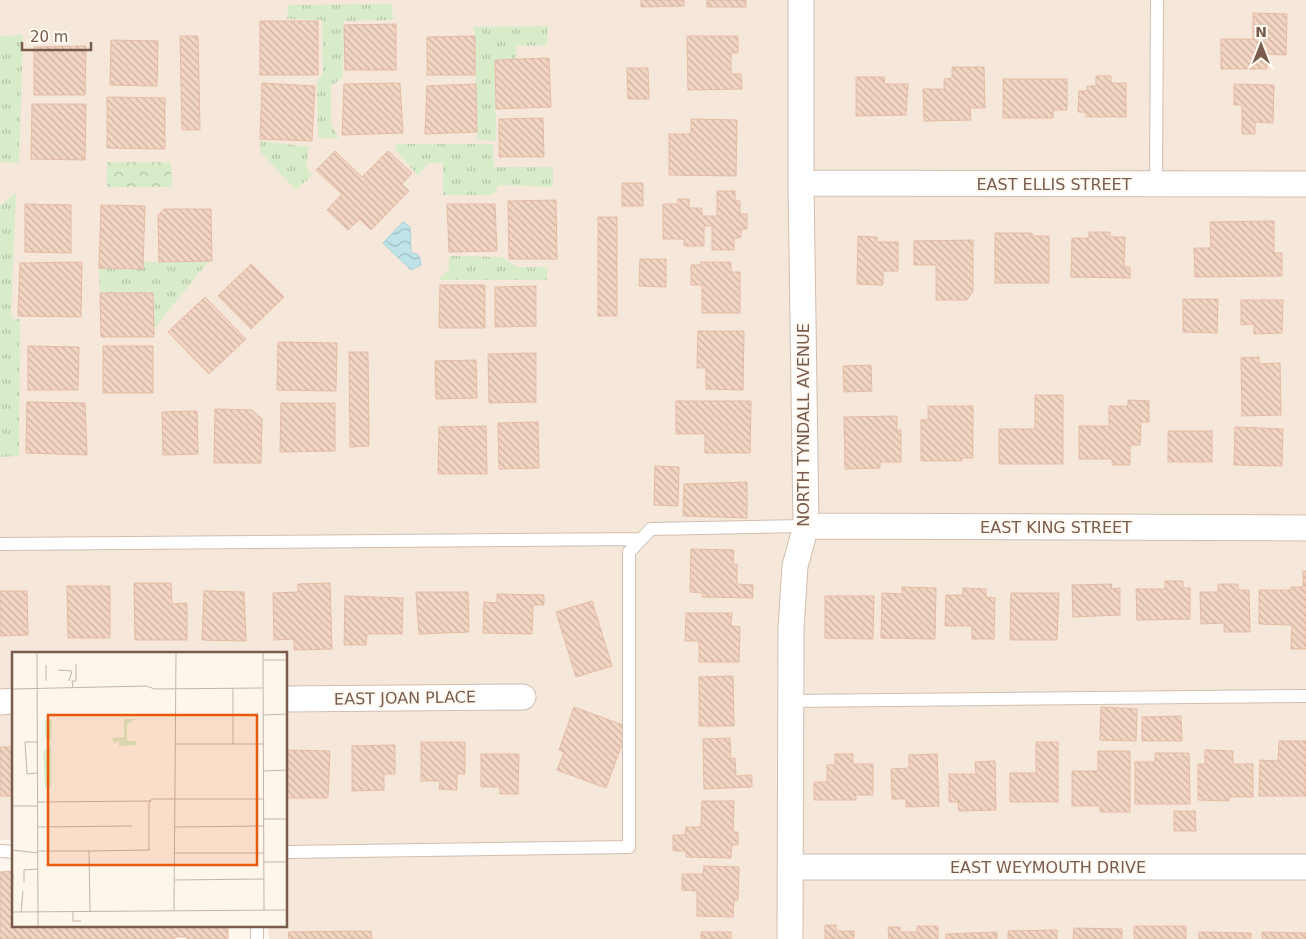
<svg xmlns="http://www.w3.org/2000/svg" width="1306" height="939" viewBox="0 0 1306 939" font-family="'DejaVu Sans',sans-serif">
	<defs>
		<pattern id="grass-tufts" width="24" height="20" patternUnits="userSpaceOnUse" patternTransform="scale(1.25)"><rect width="24" height="20" fill="#d8ecc9"/><path d="M3 7l-1-3M5 7V3M7 7l1-3M15 17l-1-3M17 17v-4M19 17l1-3" fill="none" stroke="#b4c2a5"/></pattern>
		<pattern id="park-crowns" width="20" height="18" patternUnits="userSpaceOnUse" patternTransform="scale(1.25)"><rect width="20" height="18" fill="#d8ecc9"/><path d="M2 6a3 3 0 1 1 6 0M12 15a3 3 0 1 1 6 0" fill="none" stroke="#b4c2a5"/></pattern>
		<pattern id="water-waves" width="16" height="10" patternUnits="userSpaceOnUse" patternTransform="scale(1.25)"><rect width="16" height="10" fill="#bfe3e8"/><path d="M0 5q4-4 8 0t8 0" fill="none" stroke="#a0bbbe"/></pattern>
		<pattern id="building-back-hatch" width="6" height="6" patternUnits="userSpaceOnUse" patternTransform="scale(1.25)"><rect width="6" height="6" fill="#f3d5c3"/><path d="M-1 5l2 2M0 0l6 6M5-1l2 2" fill="none" stroke="#cab0a1"/></pattern>
	</defs>
	<rect width="100%" height="100%" fill="#fdf6ec"/>
	<!-- residential -->
	<path fill="#f5e8da" d="M0,0H1306V939H269L268,925H286V653H14V840H0Z"/>
	<!-- grass -->
	<path fill="url(#grass-tufts)" d="M392,4L393,20L344,21L343,77L331,86V124L339,138H318L317,81L323,74L322,20L287,19L288,5Z
		M548,26L547,45L516,46V59L495,60L496,141L477,140L474,27Z
		M23,35L19,163L0,162V36Z
		M261,141L309,147L306,168L312,175L296,190L260,152Z
		M397,144H493L494,167H553V187L499,185L492,195H443V163H429L418,176L395,149Z
		M16,192L11,312L12,319H20L19,456L0,457V206Z
		M449,256L502,257L517,267H548L547,280H439L449,269Z
		M143,262H208L154,329L153,293H100L99,268L143,269Z"/>
	<!-- park -->
	<path fill="url(#park-crowns)" d="M107,162H171L172,187H107Z"/>
	<!-- water -->
	<path fill="url(#water-waves)" stroke="#a5d3da" d="M403,222L410,227L411,253L417,254L420,258L421,265L411,270L383,243Z"/>
	<!-- building -->
	<path fill="url(#building-back-hatch)" stroke="#e6bba3" d="M641,0H684V6L641,7Z
		M707,0H746V7H707Z
		M1253,13L1287,14L1286,55L1267,54V69H1221V39H1253Z
		M260,21H318V75H260Z
		M396,24V70H345L344,25Z
		M180,36H198L200,130H182Z
		M475,36V75H427V37Z
		M687,36H738V53H731V74H741L742,89L688,90Z
		M111,40L158,41L157,86L110,85Z
		M86,46L85,95H34V47Z
		M549,58L551,107L496,109L495,60Z
		M952,67H984L985,108H970L971,120L924,121L923,89H944V79L952,78Z
		M627,68H648L649,99H628Z
		M1096,76H1111V83H1126V117H1086V112H1078L1079,91H1087V86H1096Z
		M856,77H885L884,84H908L906,115L856,116Z
		M1003,79H1067V110H1053V118H1003Z
		M262,83L315,86L312,141L260,139Z
		M400,83L403,133L342,135L344,84Z
		M476,84L477,132L425,134L427,86Z
		M1234,84L1274,85L1273,123L1255,122V134H1242V105H1234Z
		M107,97L165,98V149L107,148Z
		M32,104H86L85,160L31,159Z
		M543,118L544,157H499V119Z
		M691,119L737,120L736,176L669,175V134H691Z
		M335,151L362,177L388,151L412,173L402,184L409,191L371,230L360,219L348,230L327,210L342,194L316,170Z
		M622,183H643V206H622Z
		M717,191H735V201H740V214H747V229H741V237L734,239V250H712V226H704V246H684V239H663V204H678V199H689V208H702V216H717Z
		M556,200L557,259H509L508,201Z
		M25,204L71,205V253L25,252Z
		M447,204H495L497,251L449,252Z
		M101,205L145,206L143,269L99,268Z
		M164,209H211L212,261L159,262L158,215Z
		M598,217H617V316H598Z
		M1274,221V253H1282V276L1195,277L1194,248H1211L1210,222Z
		M1089,232H1110V237H1125L1124,267H1130V278L1071,277L1072,238H1089Z
		M995,233H1032V236H1049V283H995Z
		M858,236L877,237V242H898V271H883V285L857,284Z
		M973,240V291L967,300H936V265H914V241Z
		M640,259H666V287L639,286Z
		M82,262L81,317L18,316L20,263Z
		M701,262H731V272H740V313H702V285H691V265H701Z
		M251,264L284,297L251,329L218,296Z
		M440,285H485V328H439Z
		M536,286V326L495,327V287Z
		M100,293H153L154,337H101Z
		M205,297L246,339L209,374L168,332Z
		M1183,299H1218L1217,333L1183,332Z
		M1241,300H1283L1282,333L1254,334V324L1241,325Z
		M698,331H744L743,390L706,389V368H697Z
		M278,342L337,343L336,391L277,390Z
		M28,346L79,347L78,390H28Z
		M103,346H153V393H103Z
		M349,352H368L369,446L350,447Z
		M536,353V402L489,403L488,354Z
		M1259,357V364L1280,363L1281,415L1242,416L1241,358Z
		M476,360L477,398L436,399L435,361Z
		M871,365L872,391L844,392L843,366Z
		M1035,395H1063V464H999V429H1035Z
		M1128,400L1149,401V422H1141L1140,445H1130V465H1112V459H1079V426H1109V406H1128Z
		M676,401H751L750,453H705V434H676Z
		M27,402L85,403L87,455L26,453Z
		M281,403H335V451L280,452Z
		M928,406H973V458H962V461H921V420H928Z
		M215,409L252,410L262,419L261,463H214Z
		M197,411L198,454L163,455L162,412Z
		M897,416V430H901V462H880V468L845,469L844,417Z
		M538,422L539,468L499,469L498,423Z
		M486,426L487,474H438L439,427Z
		M1235,427L1283,429L1282,466L1234,465Z
		M1168,431H1212V462H1168Z
		M655,466L679,467L678,506L654,505Z
		M747,482V518L683,516L684,484Z
		M691,549L734,550L733,564H737V584L753,585V598L702,597L703,593L690,592Z
		M1303,571H1306V649H1291L1292,625L1259,624V590H1291V587H1303Z
		M1165,581H1183V588H1190V619L1137,620L1136,589H1165Z
		M134,583H171L172,604L187,603V640H135Z
		M330,583L332,649L294,650V639L274,640L273,593L298,592V584Z
		M1112,584L1111,589L1120,588V615L1073,617L1072,585Z
		M1218,584H1238V590H1249L1250,632H1224V623L1201,624L1200,592H1218Z
		M67,586H110V638H68Z
		M902,587L936,588L935,639L881,638L882,593L902,594Z
		M963,588L986,589V597L995,598L994,639H972V626H945L946,595H963Z
		M0,591H27L28,635L0,636Z
		M204,591L244,592L246,641L202,640Z
		M416,592H468L469,632L419,634Z
		M1011,593H1059L1057,640H1010Z
		M497,594L544,595V605H533L532,634L483,633L484,602L497,603Z
		M345,596L403,598L402,634H367L366,645H344Z
		M825,596H874L873,639L825,638Z
		M592,601L612,666L576,677L556,612Z
		M686,613H732L731,626L740,627L739,662H699V641H685Z
		M733,676L734,726H699V677Z
		M574,707L628,727L606,788L557,770L564,752L559,750Z
		M1101,707L1137,709L1136,741L1100,740Z
		M1181,716L1182,741H1142V717Z
		M730,738L731,759L735,758L736,776L752,775V787L704,789L703,739Z
		M1279,741H1306V796H1259L1260,760L1278,761Z
		M421,742H465V774H457V790L439,789L440,781H421Z
		M1036,742H1058V802H1010V773H1036Z
		M395,745V774H384V790L352,791V746Z
		M0,747H14V796H0Z
		M286,750L330,751L328,798H286Z
		M1205,750L1233,751V764H1253V797H1229V801L1198,800V764H1205Z
		M1098,751H1130V812H1100V806H1072V771H1098Z
		M1155,753H1189L1190,804H1135V762H1155Z
		M481,754H519L518,794H500V787H481Z
		M835,754H853V764H873V795H856V800H814V782H827V765H835Z
		M937,754L939,806L906,807V799H892L891,769L909,768V755Z
		M995,761L996,810L959,811L958,802H949V774H976L975,762Z
		M702,801H734L733,832H738V845H732L731,858L686,857V851H673V835H685L686,827H701Z
		M1174,811H1195L1196,831H1174Z
		M704,866L739,867L738,900H734L733,917L697,916V891L682,890V874H703Z
		M14,871V925H228V939H187V937H175V939H0V872Z
		M825,925H836V931H854V939H825Z
		M917,926H938V939H889L888,927H900V932H917Z
		M1134,926H1186V939H1134Z
		M1074,928L1122,929V939H1073Z
		M1057,930V939H1008V931Z
		M371,931L372,939H289L288,932Z
		M701,932H731V939H701Z
		M997,932V939H946V934Z
		M1199,932L1251,933V939H1199Z
		M1262,932L1306,933V939H1262Z"/>
	<g fill="none" stroke-linecap="round" stroke-linejoin="round">
		<defs>
			<path id="lane" d="M1156,184L1157,0
				M0,544L641,539
				M790,701L1306,696
				M0,851L14,852
				M286,852L629,847V552L651,529L806,526
				M257,939V925"/>
			<path id="street" d="M801,183L1306,184
				M806,526L1306,528
				M286,699L523,697
				M0,702L14,701
				M791,867H1306
				M790,939L791,629L795,566L806,526L801,183V0"/>
		</defs>
		<!-- lane casing -->
		<use href="#lane" stroke="#d1beb0" stroke-width="14"/>
		<!-- street casing -->
		<use href="#street" stroke="#d1beb0" stroke-width="27"/>
		<!-- lane -->
		<use href="#lane" stroke="#fff" stroke-width="12"/>
		<!-- street -->
		<use href="#street" stroke="#fff" stroke-width="25"/>
	</g>
	<g text-anchor="middle" dominant-baseline="central" stroke-width="4.5" stroke-linejoin="round" paint-order="stroke">
		<!-- street labels -->
		<g font-size="16" fill="#7a5c4d" stroke="#fffaf3">
			<text x="1054" y="184">EAST ELLIS STREET</text>
			<text transform="translate(803 425) rotate(-90)">NORTH TYNDALL AVENUE</text>
			<text x="1056" y="527">EAST KING STREET</text>
			<text transform="translate(405 698) rotate(-1)">EAST JOAN PLACE</text>
			<text x="1048" y="867">EAST WEYMOUTH DRIVE</text>
		</g>
	</g>
	<!-- overview -->
	<g transform="translate(12 652)">
		<rect width="275" height="275" fill="#fdf6ec"/>
		<path d="M112,67H124L115,72V89H124L125,93L107,94V89L103,91L99,86L112,85ZM33,68H40L39,89L33,85ZM39,93V135L33,136L31,100Z" fill="#d8ecc9"/>
		<path fill="none" stroke="#c5b3a7" stroke-width="1" d="M25,1L26,274M251,1L252,258M251,8H275M34,13V29M46,18L60,19L57,29M61,35L60,29H64V12M0,37L135,34L142,37L251,36M252,63L275,62M164,92H252M221,92V36M252,119L275,118M26,121L15,122L13,90H26M26,150L139,149M0,154H26M252,167H275M26,175L120,174M162,175L252,174M0,198L26,201M26,199H77L78,259M77,199L137,198V151L140,147H252M162,201H252M252,210H275M162,228L252,227M12,231V218L26,217M0,251L1,223M162,258L164,1M0,260L275,258M9,260L11,239M61,260V269H69"/>
		<path fill="#e8590c" fill-opacity="0.15" stroke="#e8590c" stroke-width="2.5" d="M36,63H245V213H36Z"/>
		<rect width="275" height="275" fill="none" stroke="#7a5c4d" stroke-width="2.5"/>
	</g>
	<!-- north arrow -->
	<g transform="translate(1261 45)" stroke="#fffaf3" stroke-width="4" paint-order="stroke">
	<path d="M0-4L9 19L0 12L-9 19Z" fill="#7a5c4d"/>
	<text y="-8" font-size="14" font-weight="bold" text-anchor="middle" fill="#7a5c4d">N</text>
	</g>
	<!-- scale -->
	<path d="M22 42v8h69v-8" fill="none" stroke="#7a5c4d" stroke-width="2.5"/>
	<text x="30" y="42" font-size="15" fill="#7a5c4d" stroke="#fffaf3" stroke-width="4" paint-order="stroke">20 m</text>
</svg>
